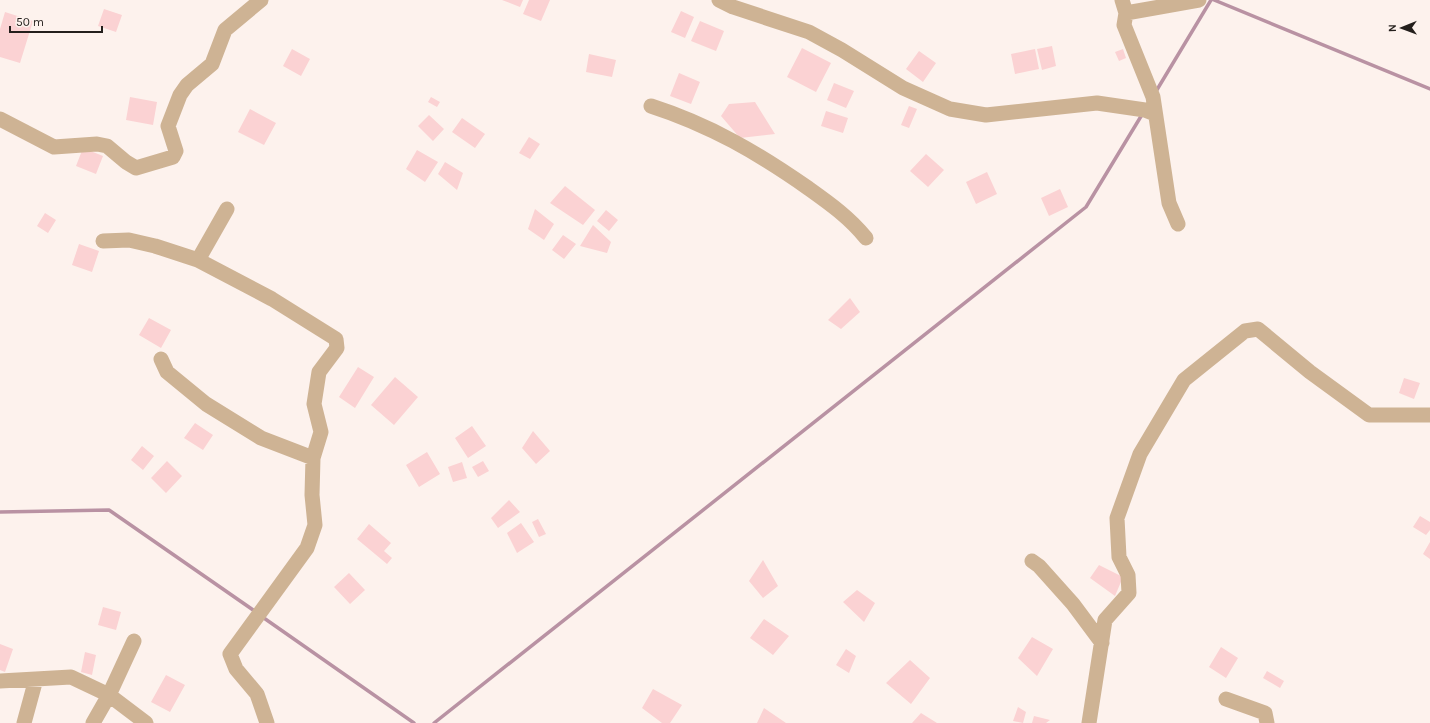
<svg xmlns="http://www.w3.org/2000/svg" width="1430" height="723" viewBox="0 0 1430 723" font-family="Karla,sans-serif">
	<rect width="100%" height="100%" fill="#fdf2ed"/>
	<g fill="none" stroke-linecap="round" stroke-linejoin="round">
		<!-- stream -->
		<path stroke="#b992a3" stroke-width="3.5" d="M1214,0L1430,89
			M1155,93L1211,0
			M0,512L109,510L256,612
			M261,616L414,723
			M434,723L1086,207L1143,113"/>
	</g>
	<!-- building -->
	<path fill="#fbd2d3" d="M502,0H523L520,7Z
		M529,0H550L541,21L523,14Z
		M104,9L122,15L116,32L98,26Z
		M681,11L694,17L685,38L671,32Z
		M5,12L33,21L20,63L0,57V29Z
		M700,21L724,31L716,51L691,41Z
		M1052,46L1056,66L1042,70L1037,49Z
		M802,48L831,63L816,92L787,77Z
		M292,49L310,59L301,76L283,66Z
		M1035,49L1039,69L1015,74L1011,54Z
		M1123,49L1126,58L1119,61L1115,52Z
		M919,51L936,63L923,82L906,69Z
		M589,54L616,60L612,77L586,72Z
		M679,73L700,82L691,104L670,96Z
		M834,83L854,91L846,108L827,100Z
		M130,97L157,102L153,125L126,120Z
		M431,97L440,102L437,107L428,102Z
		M755,102L775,134L740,138L721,116L729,104Z
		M909,106L917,109L909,128L901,125Z
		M250,109L276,123L264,145L238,132Z
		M826,111L848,118L843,133L821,126Z
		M429,115L444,129L433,141L418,126Z
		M462,118L485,134L475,148L452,132Z
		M529,137L540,144L530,159L519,153Z
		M83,148L103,156L96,174L76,166Z
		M417,150L438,162L425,182L406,169Z
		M926,154L944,170L928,187L910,171Z
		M445,162L463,173L457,190L438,174Z
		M987,172L997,194L976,204L966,182Z
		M565,186L595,210L583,225L550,203Z
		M1060,189L1068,207L1049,216L1041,198Z
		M535,209L554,224L544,240L528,229Z
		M606,210L618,220L609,231L597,221Z
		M45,213L56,220L48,233L37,226Z
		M593,225L611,242L607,253L580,246Z
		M563,235L576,244L564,259L552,250Z
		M79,244L99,251L92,272L72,265Z
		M850,298L860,312L841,329L828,320Z
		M149,318L171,330L161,348L139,335Z
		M358,367L374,377L355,408L339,397Z
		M395,377L418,397L394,425L371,405Z
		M1404,378L1420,383L1414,399L1399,393Z
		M195,423L213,435L203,450L184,438Z
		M472,426L486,446L468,458L455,438Z
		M533,431L550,451L536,464L522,448Z
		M142,446L154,456L143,470L131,460Z
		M427,452L440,474L419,487L406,465Z
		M167,461L182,476L166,493L151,478Z
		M483,461L489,471L478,477L472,467Z
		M462,462L467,478L453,482L448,467Z
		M509,500L520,512L498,528L491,518Z
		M1420,516L1430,522V530L1426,535L1413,527Z
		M538,519L546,534L539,537L532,522Z
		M521,523L534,542L517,553L507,533Z
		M369,524L391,543L384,551L392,558L387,564L357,539Z
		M1430,542V559L1423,554Z
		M763,560L778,586L763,598L749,581Z
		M1099,565L1123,577L1115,596L1090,578Z
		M349,573L365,590L350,604L334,587Z
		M857,590L875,603L864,622L843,602Z
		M103,607L121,612L116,630L98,625Z
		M764,619L789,636L773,655L750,638Z
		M1032,637L1053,649L1037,676L1018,658Z
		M0,644L13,649L5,672L0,670Z
		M1221,647L1238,658L1226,678L1209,667Z
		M846,649L856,656L849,673L836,665Z
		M85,652L96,655L92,675L81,672Z
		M910,660L930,678L911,704L886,683Z
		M1267,671L1284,681L1280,688L1263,678Z
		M166,675L185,685L170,712L151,702Z
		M653,689L682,705L670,723H662L642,708Z
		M1018,707L1026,712L1023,723L1013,721Z
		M764,708L786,723H757Z
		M921,713L937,723H912Z
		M1034,716L1050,720L1046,723H1032Z"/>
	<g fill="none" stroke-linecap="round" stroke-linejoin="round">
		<!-- minor -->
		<path stroke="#ceb394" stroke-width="15" d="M719,0L733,7L809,32L842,50L903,88L950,109L986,115L1097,103L1145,110L1155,114
			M1122,0L1126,13L1199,0
			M1126,13L1124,25L1153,97L1169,203L1178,224
			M651,106C710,125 758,153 808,188C829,203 849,217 866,238
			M0,119L54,147L97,144L107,146L126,162L136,168L173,157L176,151L168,126L180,95L187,85L212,64L225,30L261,0
			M227,209L198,260L272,299L336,339L337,348L319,372L314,404L321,432L313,458L312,495L315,525L307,548L230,654L236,669L257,694L267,723
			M103,241L129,240L155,246L198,260
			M161,359L167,372L206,404L261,438L313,458
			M1032,561L1039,566L1073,604L1102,643
			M0,681L71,677L109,695L146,723
			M1226,699L1265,713L1267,723
			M24,723L36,679
			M93,723L109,695L134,641
			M1089,723L1105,620L1129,593L1128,575L1119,557L1117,518L1140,454L1184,380L1245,331L1258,329L1310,372L1369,415H1430"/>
	</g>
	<!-- north arrow -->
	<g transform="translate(1402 28) rotate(269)" stroke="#fdf2ed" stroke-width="3" paint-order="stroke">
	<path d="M0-3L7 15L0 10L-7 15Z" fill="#241f1c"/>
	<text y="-6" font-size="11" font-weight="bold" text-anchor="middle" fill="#241f1c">N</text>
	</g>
	<!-- scale -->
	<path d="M10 26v6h92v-6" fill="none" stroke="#241f1c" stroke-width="2"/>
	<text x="16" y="26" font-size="12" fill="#241f1c" stroke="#fdf2ed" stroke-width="3" paint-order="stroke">50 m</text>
</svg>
